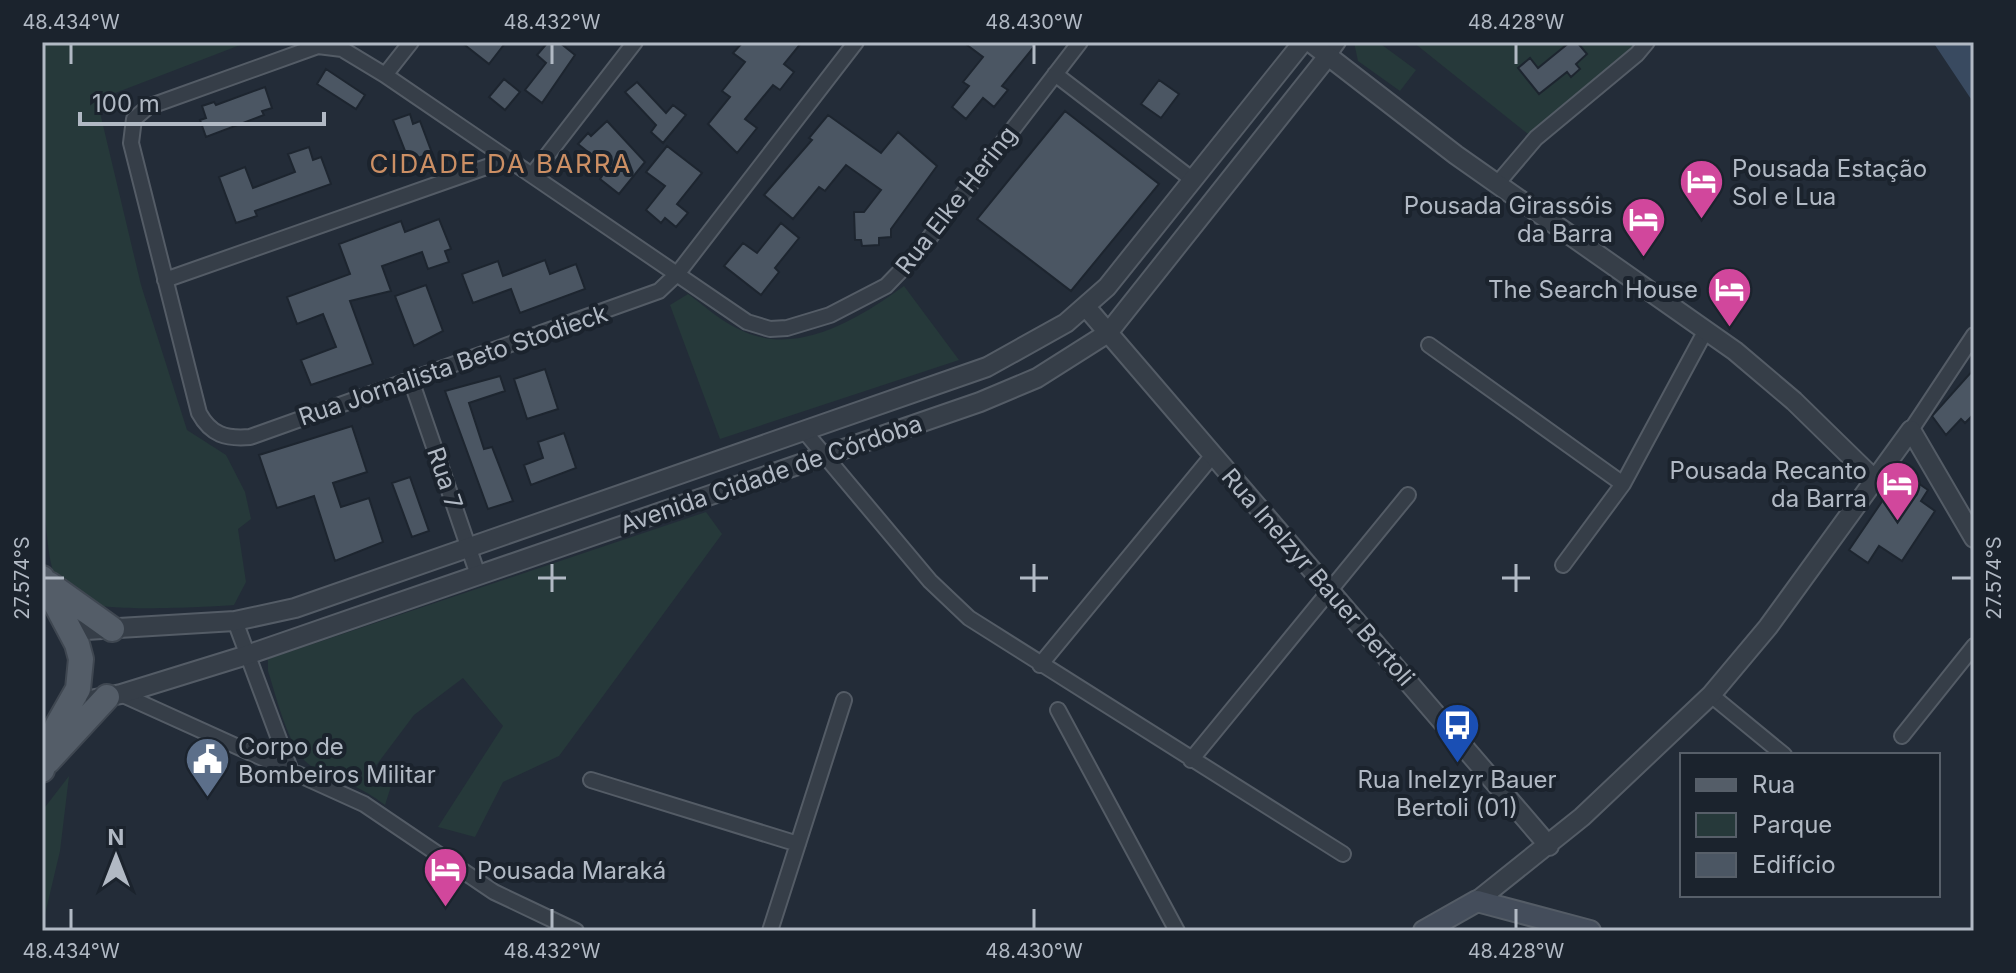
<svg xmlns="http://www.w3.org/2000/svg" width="2016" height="973" viewBox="0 0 2016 973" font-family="Inter,sans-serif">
	<rect width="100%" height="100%" fill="#232c38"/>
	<!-- green -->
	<path fill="#26393a" d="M42,42H248L97,100L141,285L187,430L226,455L245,492L251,519L238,529L246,582L234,605C209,607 108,612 89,603C78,597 64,584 56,576C32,551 42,108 42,42Z
		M1354,42H1378L1416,70L1400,91L1358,61Z
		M1413,42H1639L1528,134Z
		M904,286L959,360L720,439L670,305L688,294C706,307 724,324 745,332C800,356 861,317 904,286Z
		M706,512L722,534L559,756L503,782L475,837L438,827L503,726L463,678L414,715L375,767L392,783L385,805C362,787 339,780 313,767C290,756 276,695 268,671V659Z
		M69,776L60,851L42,927V811Z"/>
	<!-- water -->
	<path fill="#394a60" d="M1933,42H1974V103L1969,96Z"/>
	<!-- building -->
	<path fill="#4b5663" stroke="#1d252f" stroke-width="2" d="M461,42H506L489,64Z
		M548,42H559L575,55L542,103L525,90L546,63L537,55Z
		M743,42H802L784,64L794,72L780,90L773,85L745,119L757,128L737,153L708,124L730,97L722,91L745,62L733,53Z
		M963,42H1038L1002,86L1008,90L994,107L983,98L966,119L952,107L969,86L963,82L983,57Z
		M1570,42H1577L1587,54L1576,64L1580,69L1571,77L1567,72L1539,94L1518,68L1530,58L1538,68Z
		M326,69L365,95L356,109L317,84Z
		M504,79L520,92L505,110L489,97Z
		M1159,80L1179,94L1161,118L1141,104Z
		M637,82L666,113L673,105L686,115L663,143L651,132L656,125L625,92Z
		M265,87L272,108L262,111L264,115L206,137L200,120L206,118L202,106L214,102L216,105Z
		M1065,111L1159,184L1071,291L977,219Z
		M410,114L413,124L420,121L432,153L409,161L393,120Z
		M828,115L881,153L898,132L937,166L891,229V237L879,238V245L862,246L861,240H855L854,212H864L881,190L846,165L825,191L819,187L793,219L764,195L812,140L809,138Z
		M607,121L645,162L619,194L600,179L608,168L578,144L588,133L591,136Z
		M667,146L702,173L677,204L688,213L676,227L665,218L661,223L646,210L665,186L646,172Z
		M309,147L313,160L321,157L331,184L255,211L257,216L236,223L219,177L245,167L253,188L295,172L288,154Z
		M439,219L451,249L445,251L449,262L428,269L422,252L382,266L391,291L350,301L373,364L311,385L301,360L336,347L323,314L297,324L287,297L350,274L339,244L401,221L405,232Z
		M781,223L799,238L775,268L779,272L761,295L724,266L743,243L757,253Z
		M545,260L550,274L576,264L585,289L520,313L511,289L473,303L462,274L498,261L503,276Z
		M426,285L443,331L414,346L395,296Z
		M545,369L558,409L527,419L514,379Z
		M1974,369V414L1965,423L1961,419L1946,435L1932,416Z
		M500,376L505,391L469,403L484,449L492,447L513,501L488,509L445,391Z
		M352,426L367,472L333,483L341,507L369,498L383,542L335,561L314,496L277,508L259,455Z
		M564,433L576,468L531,485L524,465L543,458L538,442Z
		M1902,472L1928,490L1921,501L1935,511L1902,561L1879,546L1868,563L1849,550Z
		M410,477L429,531L412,537L392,483Z"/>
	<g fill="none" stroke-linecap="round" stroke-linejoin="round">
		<defs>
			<path id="minor" d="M856,42L678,273L659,291L250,437C226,439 211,435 199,413L131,143L134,119L148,107L318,46L342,49L385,75L747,322L770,329L787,328L830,315L886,286L917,254L1080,42
				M1328,56L1338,42
				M1055,74L1193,180
				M385,75L411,42
				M532,175L635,42
				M1497,184L1536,138L1637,54L1647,42
				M165,280L509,159
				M1429,345L1623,484
				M411,380L478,575
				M1911,430L1974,335
				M805,432L930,581L969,618L1343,854
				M1563,565L1623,484L1706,330
				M235,621L292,774
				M1040,665L1213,455
				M121,694L364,804L494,892L576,931
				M1711,695L1784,755
				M1058,710L1177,931
				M1902,736L1974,646
				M1191,760L1408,495
				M591,780L798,844
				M770,931L844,700"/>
			<path id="tertiary" d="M1310,42L1456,155L1735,351L1794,401L1877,482
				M1086,307L1549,846
				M69,631L235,621L295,608L987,367L1066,323L1107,287L1303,42
				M95,699L121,694L247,655L980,402L1037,378L1108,333L1328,56
				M1477,901L1582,817L1711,695L1768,627L1911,430L1974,538"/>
			<path id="secondary" d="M1424,931L1477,901L1590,931"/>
			<path id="primary" d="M42,578L77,644L81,659L78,689L57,726L42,770
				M49,584L112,629
				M48,761L107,697"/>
		</defs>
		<!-- minor casing -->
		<use href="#minor" stroke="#545c66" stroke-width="18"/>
		<!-- tertiary casing -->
		<use href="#tertiary" stroke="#545c66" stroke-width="22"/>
		<!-- secondary casing -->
		<use href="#secondary" stroke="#545c66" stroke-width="24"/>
		<!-- primary casing -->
		<use href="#primary" stroke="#3f4751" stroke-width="28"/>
		<!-- minor -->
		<use href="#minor" stroke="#363e48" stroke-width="14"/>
		<!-- tertiary -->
		<use href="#tertiary" stroke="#363e48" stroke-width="18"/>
		<!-- secondary -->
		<use href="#secondary" stroke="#444d5b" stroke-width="20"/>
		<!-- primary -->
		<use href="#primary" stroke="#545d68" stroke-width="24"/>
	</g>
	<!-- ticks -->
	<path fill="none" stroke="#b1b9c4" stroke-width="3" d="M71,44V64M552,44V64M1034,44V64M1516,44V64M552,564V592M1034,564V592M1516,564V592M44,578H64M538,578H566M1020,578H1048M1502,578H1530M1952,578H1972M71,909V929M552,909V929M1034,909V929M1516,909V929"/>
	<!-- icons -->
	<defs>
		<symbol id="hotel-pin" viewBox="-11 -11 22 30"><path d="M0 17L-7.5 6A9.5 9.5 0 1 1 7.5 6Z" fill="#d1479c" stroke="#1b232d"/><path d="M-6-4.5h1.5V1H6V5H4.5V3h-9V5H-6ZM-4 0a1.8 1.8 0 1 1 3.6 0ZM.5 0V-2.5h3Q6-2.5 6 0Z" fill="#fff"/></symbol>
		<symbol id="bus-pin" viewBox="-11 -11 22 30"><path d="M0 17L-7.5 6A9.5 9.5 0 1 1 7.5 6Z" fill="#1a4fb4" stroke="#1b232d"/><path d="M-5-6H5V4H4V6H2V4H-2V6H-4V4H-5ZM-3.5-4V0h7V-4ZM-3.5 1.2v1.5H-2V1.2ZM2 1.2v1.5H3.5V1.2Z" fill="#fff"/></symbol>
		<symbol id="civic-pin" viewBox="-11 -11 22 30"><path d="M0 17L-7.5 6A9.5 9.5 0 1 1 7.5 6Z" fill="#5c6f8a" stroke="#1b232d"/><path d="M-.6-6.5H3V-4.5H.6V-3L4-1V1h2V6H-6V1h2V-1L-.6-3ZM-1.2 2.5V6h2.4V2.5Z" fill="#fff"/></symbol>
	</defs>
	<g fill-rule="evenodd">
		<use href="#hotel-pin" x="1676" y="156" width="51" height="69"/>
		<use href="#hotel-pin" x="1618" y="194" width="51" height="69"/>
		<use href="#hotel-pin" x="1704" y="264" width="51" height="69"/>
		<use href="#hotel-pin" x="1872" y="458" width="51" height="69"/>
		<use href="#bus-pin" x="1432" y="700" width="51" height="69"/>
		<use href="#civic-pin" x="182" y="734" width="51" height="69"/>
		<use href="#hotel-pin" x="420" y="844" width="51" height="69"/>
	</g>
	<g text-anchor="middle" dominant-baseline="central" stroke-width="8" stroke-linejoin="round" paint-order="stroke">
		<!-- poi labels -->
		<g font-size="24" fill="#b1b9c4" stroke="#1b232d" text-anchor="start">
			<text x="1732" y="168">Pousada Estação<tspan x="1732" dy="28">Sol e Lua</tspan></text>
			<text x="1613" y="205" text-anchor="end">Pousada Girassóis<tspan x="1613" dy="28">da Barra</tspan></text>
			<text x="1698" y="289" text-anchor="end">The Search House</text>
			<text x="1867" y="470" text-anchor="end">Pousada Recanto<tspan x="1867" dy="28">da Barra</tspan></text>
			<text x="238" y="746">Corpo de<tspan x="238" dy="28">Bombeiros Militar</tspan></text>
			<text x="1457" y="779" text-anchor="middle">Rua Inelzyr Bauer<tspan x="1457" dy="28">Bertoli (01)</tspan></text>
			<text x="477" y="870">Pousada Maraká</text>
		</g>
		<!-- street labels -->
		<g font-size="24" fill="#b1b9c4" stroke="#1b232d">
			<text transform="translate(956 200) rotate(-52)">Rua Elke Hering</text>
			<text transform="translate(453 365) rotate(-19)">Rua Jornalista Beto Stodieck</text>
			<text transform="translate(771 474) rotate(-19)">Avenida Cidade de Córdoba</text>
			<text transform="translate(445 478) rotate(71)">Rua 7</text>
			<text transform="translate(1318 577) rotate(49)">Rua Inelzyr Bauer Bertoli</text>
		</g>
		<!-- neighbourhood labels -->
		<g font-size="26" letter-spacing="2" fill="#cc8f64" stroke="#1b232d">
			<text x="501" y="163">CIDADE DA BARRA</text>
		</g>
	</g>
	<!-- border -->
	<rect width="2016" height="973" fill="none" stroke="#1b232d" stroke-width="88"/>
	<!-- legend -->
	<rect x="1680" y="753" width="260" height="144" fill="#1b232d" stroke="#575f69" stroke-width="2"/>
	<rect x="1696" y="779" width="40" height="12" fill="#545d68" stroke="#575f69" stroke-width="2"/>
	<text x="1752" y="793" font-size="24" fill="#b1b9c4">Rua</text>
	<rect x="1696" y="813" width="40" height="24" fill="#26393a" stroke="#575f69" stroke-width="2"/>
	<text x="1752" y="833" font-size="24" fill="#b1b9c4">Parque</text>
	<rect x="1696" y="853" width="40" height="24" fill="#4b5663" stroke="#575f69" stroke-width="2"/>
	<text x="1752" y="873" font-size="24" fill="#b1b9c4">Edifício</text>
	<!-- north arrow -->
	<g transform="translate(116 857)" stroke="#1b232d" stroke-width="6" paint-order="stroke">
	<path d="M0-6L14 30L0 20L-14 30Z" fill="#b1b9c4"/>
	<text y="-12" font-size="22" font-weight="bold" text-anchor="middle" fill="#b1b9c4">N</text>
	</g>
	<!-- scale -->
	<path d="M80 112v12h244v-12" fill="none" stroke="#b1b9c4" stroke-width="4"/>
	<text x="92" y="112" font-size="24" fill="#b1b9c4" stroke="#1b232d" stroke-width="6" paint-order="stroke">100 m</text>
	<rect x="44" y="44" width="1928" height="885" fill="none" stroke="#b1b9c4" stroke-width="3"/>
	<g font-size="20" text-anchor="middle" fill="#b1b9c4">
		<text x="71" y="29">48.434°W</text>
		<text x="552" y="29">48.432°W</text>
		<text x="1034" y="29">48.430°W</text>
		<text x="1516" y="29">48.428°W</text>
		<text transform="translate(22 578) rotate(-90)" y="7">27.574°S</text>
		<text transform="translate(1994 578) rotate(-90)" y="7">27.574°S</text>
		<text x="71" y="958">48.434°W</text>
		<text x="552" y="958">48.432°W</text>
		<text x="1034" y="958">48.430°W</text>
		<text x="1516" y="958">48.428°W</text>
	</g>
</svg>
